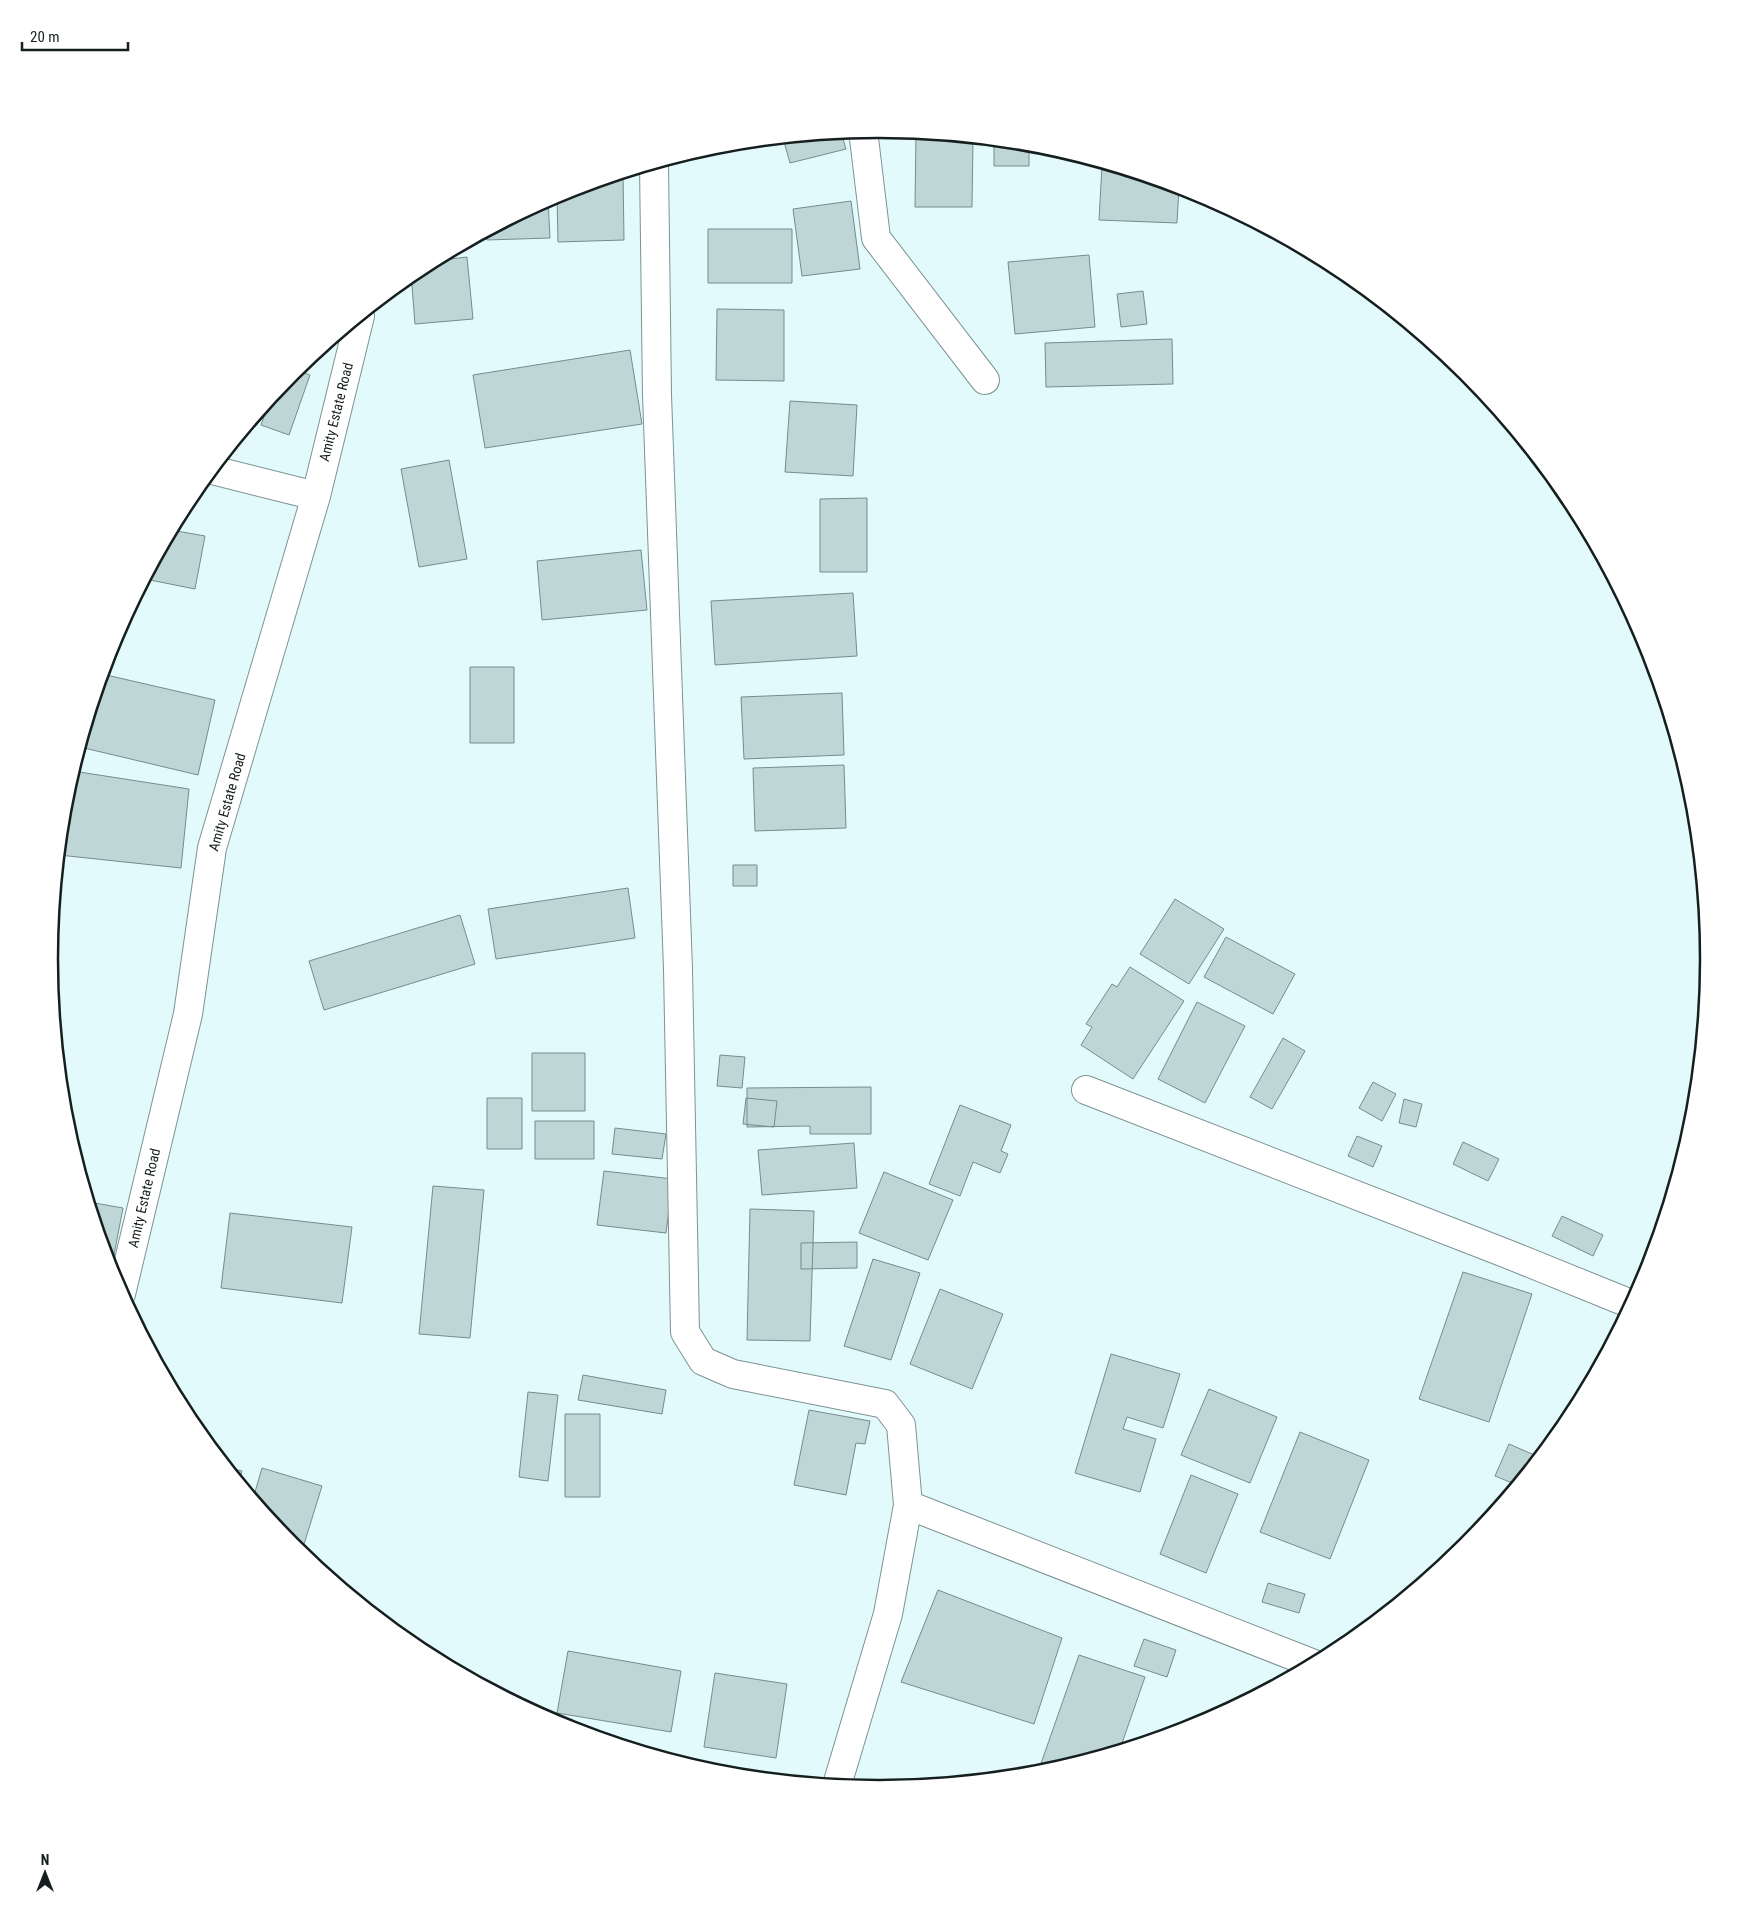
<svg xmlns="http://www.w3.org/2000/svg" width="1758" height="1918" viewBox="0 0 1758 1918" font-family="'Roboto Condensed',sans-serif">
	<rect width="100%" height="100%" fill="#e3fafc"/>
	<!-- building -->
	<path fill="#bfd6d7" stroke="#768b8c" d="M841,132L846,149L790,163L783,138Z
		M916,132L973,138L972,207H915Z
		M994,140L1029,144V166H994Z
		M1102,165L1179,187L1177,223L1099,220Z
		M623,173L624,240L558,242L557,194Z
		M548,199L550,238L487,240L486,232Z
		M851,201L860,269L802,276L793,209Z
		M708,229H792V283H708Z
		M1089,255L1095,327L1015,334L1008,262Z
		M467,257L473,319L415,324L411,274L433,261Z
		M1143,291L1147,324L1121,327L1117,294Z
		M717,309L784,310V381L716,380Z
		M1172,339L1173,384L1046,387L1045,343Z
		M630,350L642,424L485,448L473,375Z
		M295,369L310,375L289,435L261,425L270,399Z
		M790,401L857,405L853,476L785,472Z
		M449,460L467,559L419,567L401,469Z
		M867,498V572H820V499Z
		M171,530L205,536L195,589L145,579Z
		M641,550L647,610L542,620L537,561Z
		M853,593L857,656L715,665L711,601Z
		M470,667H514V743H470Z
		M102,674L215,700L198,775L80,747Z
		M842,693L844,755L744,759L741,697Z
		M844,765L846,828L755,831L753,768Z
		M73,771L189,789L181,868L59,855L65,797Z
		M733,865H757V886H733Z
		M628,888L635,938L496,959L488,909Z
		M1175,899L1224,929L1189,984L1140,954Z
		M460,915L475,964L324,1010L309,961Z
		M1226,937L1295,974L1273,1014L1204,977Z
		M1130,967L1184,1001L1133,1079L1081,1045L1092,1027L1086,1024L1112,984L1117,987Z
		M1197,1002L1245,1026L1205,1103L1158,1079Z
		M1283,1038L1305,1051L1272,1109L1250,1097Z
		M532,1053H585V1111H532Z
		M720,1055L745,1057L742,1088L717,1086Z
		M1373,1082L1396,1094L1382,1121L1359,1108Z
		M871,1087V1134H810V1126L747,1127V1088Z
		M487,1098H522V1149H487Z
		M746,1098L777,1101L774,1127L743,1124Z
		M1404,1099L1422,1104L1416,1127L1399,1123Z
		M960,1105L1011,1125L1001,1151L1008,1154L1000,1173L973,1162L960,1196L929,1184Z
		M535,1121H594V1159H535Z
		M615,1128L666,1134L662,1159L612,1154Z
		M1357,1136L1382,1146L1373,1167L1348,1156Z
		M1463,1142L1499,1159L1488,1181L1453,1164Z
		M854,1143L857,1188L762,1195L758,1150Z
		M604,1171L673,1179L666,1233L597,1225Z
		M884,1172L953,1200L928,1260L859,1233Z
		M433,1186L484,1190L470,1338L419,1334Z
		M89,1202L123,1208L113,1260L106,1259Z
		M750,1209L814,1211L810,1341L747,1340Z
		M230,1213L352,1227L342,1303L221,1288Z
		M1562,1216L1603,1235L1593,1256L1552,1236Z
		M857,1242V1268L801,1269V1243Z
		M873,1259L920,1273L891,1360L844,1346Z
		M1463,1272L1532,1294L1489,1422L1419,1399Z
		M940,1289L1003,1314L972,1389L910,1364Z
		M1111,1354L1180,1374L1163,1428L1127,1417L1123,1429L1156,1439L1140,1492L1075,1473Z
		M583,1375L666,1390L662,1414L578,1400Z
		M1209,1389L1277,1417L1250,1483L1181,1455Z
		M528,1392L558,1395L548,1481L519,1477Z
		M809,1410L870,1421L865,1444L856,1443L846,1495L794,1485Z
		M565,1414H600V1497H565Z
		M1300,1432L1369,1460L1330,1559L1260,1532Z
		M1509,1444L1539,1457L1517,1485L1495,1476Z
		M227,1467L242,1471L239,1482Z
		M262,1468L322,1486L301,1554L292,1546L253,1499Z
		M1191,1475L1238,1494L1206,1573L1160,1554Z
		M1268,1583L1305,1594L1299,1613L1262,1602Z
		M938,1590L1062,1638L1034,1724L901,1682Z
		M1144,1639L1176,1650L1167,1677L1134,1666Z
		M568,1651L681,1671L671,1732L557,1713Z
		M1079,1655L1145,1677L1120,1749L1041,1773L1038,1772Z
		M715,1673L787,1684L776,1758L704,1747Z
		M704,1764L780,1775L779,1779L717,1773L703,1769Z"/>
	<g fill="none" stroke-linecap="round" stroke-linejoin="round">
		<defs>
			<path id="minor" d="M863,130L876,238L985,380
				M654,164L657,395L678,969L685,1332L703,1361L733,1374L885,1404L901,1425L908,1505L888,1614L837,1785
				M212,470L316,496
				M1086,1090L1510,1255L1631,1304
				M121,1294L188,1014L212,848L316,496L360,316
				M908,1505L1314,1664"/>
		</defs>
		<!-- minor casing -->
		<use href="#minor" stroke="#7d9294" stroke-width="30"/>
		<!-- minor -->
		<use href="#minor" stroke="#fff" stroke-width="28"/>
	</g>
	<g text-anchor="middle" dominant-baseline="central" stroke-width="4" stroke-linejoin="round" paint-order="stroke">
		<!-- street labels -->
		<g font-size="14" fill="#161f1f" stroke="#fff">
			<text transform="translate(336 412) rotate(-76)">Amity Estate Road</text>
			<text transform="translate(227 802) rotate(-74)">Amity Estate Road</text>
			<text transform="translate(144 1198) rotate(-77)">Amity Estate Road</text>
		</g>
	</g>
	<!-- crop -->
	<path d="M0 0H1758V1918H0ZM58 959a821 821 0 1 1 1642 0a821 821 0 1 1-1642 0Z" fill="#fff" fill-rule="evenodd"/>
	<path fill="none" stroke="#161f1f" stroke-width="2.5" d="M58 959a821 821 0 1 1 1642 0a821 821 0 1 1-1642 0Z"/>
	<!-- north arrow -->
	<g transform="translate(45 1873)" stroke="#ffffff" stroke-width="4" paint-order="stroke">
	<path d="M0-4L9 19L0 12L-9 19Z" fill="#161f1f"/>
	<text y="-8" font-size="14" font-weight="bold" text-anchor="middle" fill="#161f1f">N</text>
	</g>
	<!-- scale -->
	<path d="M22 42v8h106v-8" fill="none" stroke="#161f1f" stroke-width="2.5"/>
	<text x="30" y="42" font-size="15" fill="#161f1f" stroke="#ffffff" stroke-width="4" paint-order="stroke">20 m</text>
</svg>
